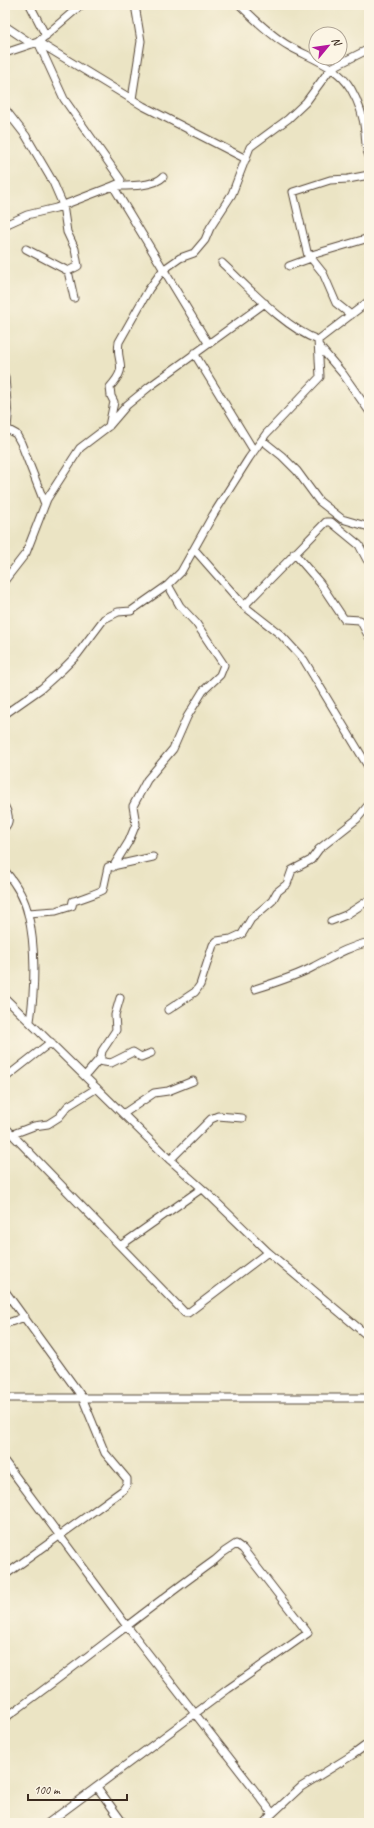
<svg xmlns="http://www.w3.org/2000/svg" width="374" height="1828" viewBox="0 0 374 1828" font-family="Caveat,sans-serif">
	<rect width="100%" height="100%" fill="#fcf5e5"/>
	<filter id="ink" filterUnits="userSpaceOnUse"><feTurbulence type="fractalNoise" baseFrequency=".025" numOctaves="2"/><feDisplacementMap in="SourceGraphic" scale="8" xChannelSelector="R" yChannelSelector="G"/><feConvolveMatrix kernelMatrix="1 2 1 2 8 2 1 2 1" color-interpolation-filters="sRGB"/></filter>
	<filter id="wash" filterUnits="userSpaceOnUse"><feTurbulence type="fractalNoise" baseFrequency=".012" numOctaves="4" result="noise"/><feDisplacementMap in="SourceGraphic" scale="16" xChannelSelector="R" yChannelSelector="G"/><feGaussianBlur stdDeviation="0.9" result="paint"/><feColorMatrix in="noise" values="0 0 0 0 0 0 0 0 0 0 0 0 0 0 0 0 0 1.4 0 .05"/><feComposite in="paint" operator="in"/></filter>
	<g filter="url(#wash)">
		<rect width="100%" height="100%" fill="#ebe4c4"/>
	</g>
	<g filter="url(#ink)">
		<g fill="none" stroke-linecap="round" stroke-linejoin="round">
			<defs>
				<path id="minor" d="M30,5L46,36
					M240,5C253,18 273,37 289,46C310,58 338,66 351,89C358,101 364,118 365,132C366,141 365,148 369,156
					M5,26L32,44
					M5,53L38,42L81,5
					M132,99L141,41L135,5
					M5,109L26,136L53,182L63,205L67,232L75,249L78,266L68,271L26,249
					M369,175L348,179L330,180L293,192L308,256L369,238
					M163,177C154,187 126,186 113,186L120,183L121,180L64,99L38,42L143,106L246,159
					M5,225L27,215L56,208L113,186L208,343
					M222,263C248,287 285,328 318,340
					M289,266L311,258L323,273L336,303L351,315
					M68,271L74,298
					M318,340L369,301
					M319,346L343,374L369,411
					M194,353L254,451
					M5,377L8,416L7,429
					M109,426L114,402L111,396L110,387C130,365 115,364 119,342L149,289L163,270L180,258L194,253L205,240L210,228L232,194L250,147L288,119L306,102L331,68L369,49
					M5,428L16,434L21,443L45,504
					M262,440L282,456L297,471L319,501L342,519L369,527
					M194,549L244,606L281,635L304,660L369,768
					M294,553L320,583L344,619L360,620L369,637
					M5,580L26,553L47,499L80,448L109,426L127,405L149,387L265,303
					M244,606L326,522H331L359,545L367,560L369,561
					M5,714L42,688L62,670L77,655L104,619L118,612L131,611L168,585L181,572L213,515L249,458L266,434L320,377L318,340
					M5,807C8,813 11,821 5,827
					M113,867L129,841L136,824L133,806L147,780L173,749L187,717L203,691L220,675L224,665L196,623L180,606L168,585
					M5,871C15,883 25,899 28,914C36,946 35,989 30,1021
					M28,913L56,911L72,906L73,901C75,901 100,892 103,890L108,867L153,857
					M331,921L346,915L369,900
					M255,989C271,984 299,975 313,967C334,956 345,948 369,942
					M5,998L170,1160L206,1192L268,1252L369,1337
					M168,1010L195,992L200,985L213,945L217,941L231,939L242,934L251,919L272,901L277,892L287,884L292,870L311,860L319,849L357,819L369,804
					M98,1061L111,1063L133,1052L141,1057L151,1053
					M85,1076L101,1057L102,1051L116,1030L115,1015L120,998
					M5,1078L51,1042
					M123,1114L154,1093L168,1091L193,1081
					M5,1127L185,1313H188L268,1252
					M13,1134L34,1126L48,1124L59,1117L68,1106L97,1088
					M170,1160L211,1119L218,1116L242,1118
					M120,1246L201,1189
					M5,1291L82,1397L105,1453L127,1479V1484L123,1490L5,1575
					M5,1324L25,1317
					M5,1398H369
					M5,1462L126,1625L270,1810L271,1815L264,1823
					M5,1718C76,1667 144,1611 215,1560L224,1552L236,1544L243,1549L308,1633L228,1689L48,1823
					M97,1787L123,1823
					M271,1815L301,1787L354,1754L369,1743"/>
			</defs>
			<!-- minor casing -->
			<use href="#minor" stroke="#554637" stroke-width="9"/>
			<!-- minor -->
			<use href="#minor" stroke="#fff" stroke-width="7"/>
		</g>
	</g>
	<!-- margin -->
	<rect width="374" height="1828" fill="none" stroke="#fcf5e5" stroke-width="20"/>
	<!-- north arrow -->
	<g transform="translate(328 46) rotate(61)"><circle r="19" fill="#fcf5e5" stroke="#afa495"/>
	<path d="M0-3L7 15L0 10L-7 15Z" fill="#b5179e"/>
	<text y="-6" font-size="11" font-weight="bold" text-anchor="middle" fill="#3b2a1e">N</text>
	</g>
	<!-- scale -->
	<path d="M28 1794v6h99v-6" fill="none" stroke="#3b2a1e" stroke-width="2"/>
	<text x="34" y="1794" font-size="12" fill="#3b2a1e" stroke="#fcf5e5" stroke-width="3" paint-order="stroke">100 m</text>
</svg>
